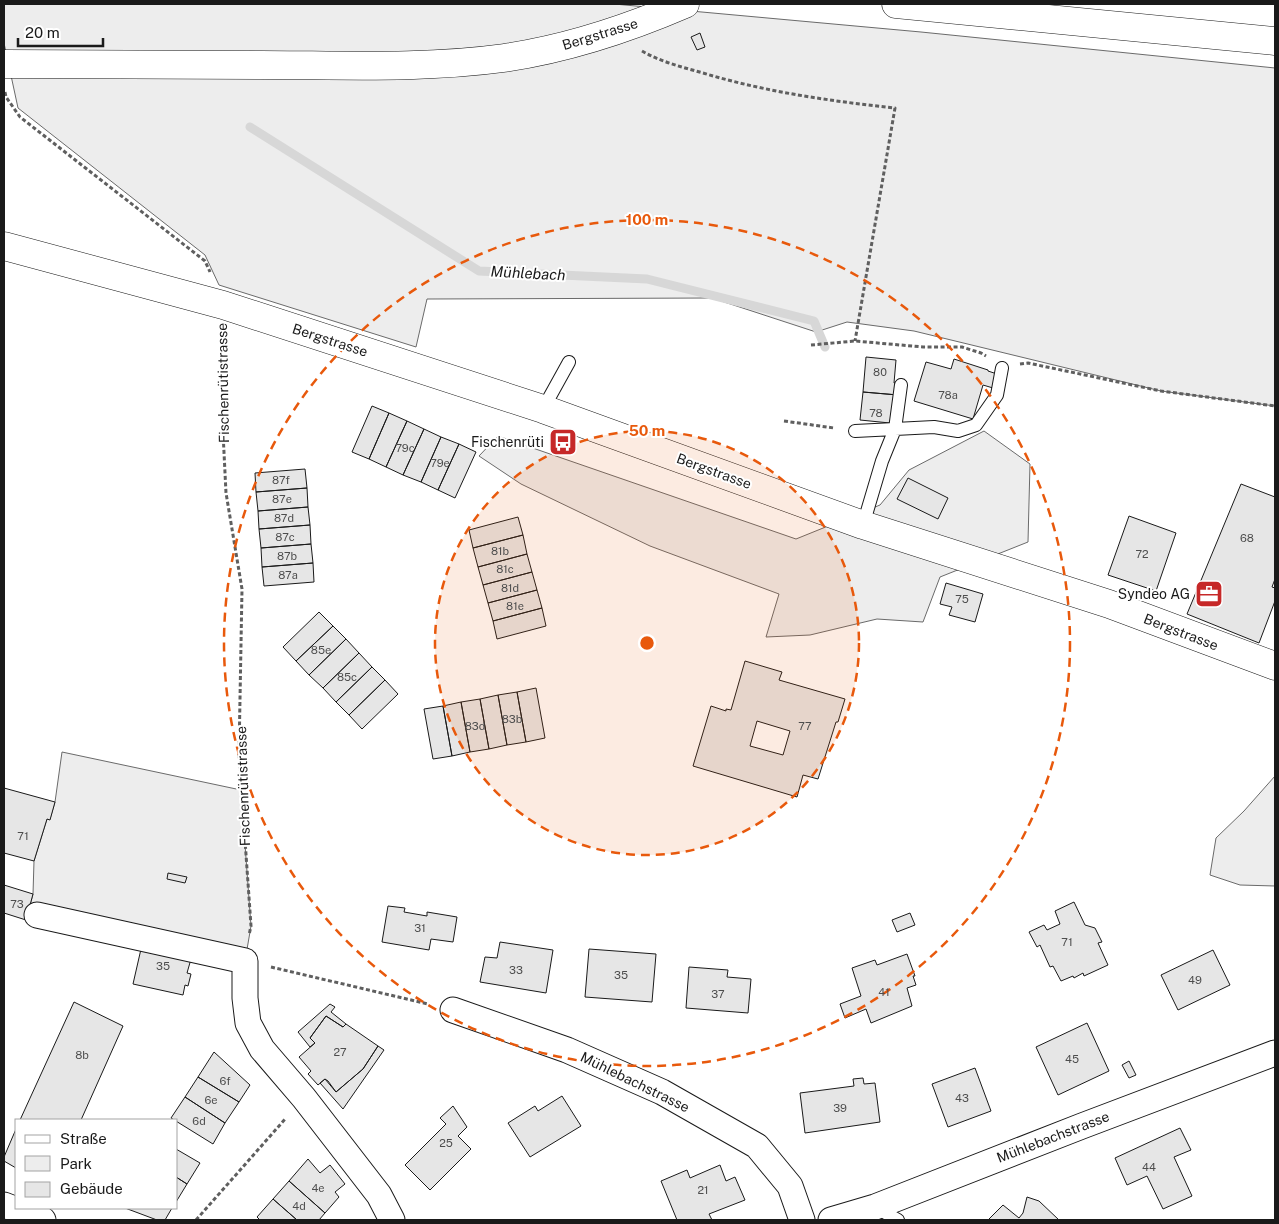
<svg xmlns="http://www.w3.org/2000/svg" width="1279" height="1224" viewBox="0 0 1279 1224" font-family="'Public Sans',sans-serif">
	<rect width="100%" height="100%" fill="#fff"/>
	<!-- green -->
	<path fill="#ededed" stroke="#6a6a6a" d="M4,4H614L921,32L1275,68V406L1161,391L914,331L847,322L816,332L712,298L427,299L416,347L219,285L205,255L18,108L4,43Z
		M984,431L1030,464L1028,542L940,577L923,622L877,619L810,635L766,637L779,594L650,546L521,484L479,456L498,436L796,539L880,505L909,470Z
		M62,752L241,790L251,926L245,961L28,913L33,894L34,861L47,819H50L55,802Z
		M1275,776V886L1240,885L1210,875L1216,838L1244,811Z"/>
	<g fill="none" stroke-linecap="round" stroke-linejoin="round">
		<!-- stream -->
		<path stroke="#d7d7d7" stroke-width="9" d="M250,127L479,271L647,279L814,321L825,347"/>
	</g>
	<!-- building -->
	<path fill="#e6e6e6" stroke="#1a1a1a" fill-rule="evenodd" d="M700,33L705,47L697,50L691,37Z
		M866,357L896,360L894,383L900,384L898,395L863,392Z
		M954,359L988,370V371L997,374L993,388L983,385L973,419L914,401L926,362L951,369Z
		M863,392L898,395L890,423L860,420Z
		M372,406L389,413L369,459L352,452Z
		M389,413L407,421L386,467L369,459Z
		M407,421L424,429L403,475L386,467Z
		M424,429L441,437L421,482L403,475Z
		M441,437L459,444L438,490L421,482Z
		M459,444L476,452L455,498L438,490Z
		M305,469L307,488L256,492L255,473Z
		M908,478L948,498L938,519L897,499Z
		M1241,484L1275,497V579L1272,587L1275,588V601L1259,643L1187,614Z
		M307,488L308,507L258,511L256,492Z
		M308,507L310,525L259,529L258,511Z
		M1129,516L1176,533L1156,591L1108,575Z
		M518,517L523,535L473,548L469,530Z
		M310,525L311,544L261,548L259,529Z
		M523,535L527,554L478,567L473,548Z
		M311,544L313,563L262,567L261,548Z
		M527,554L532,572L483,585L478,567Z
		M313,563L314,582L264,586L262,567Z
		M532,572L537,590L488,603L483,585Z
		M946,583L983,594L975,622L949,615L952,607L940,604Z
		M537,590L542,608L493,621L488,603Z
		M542,608L546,626L497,639L493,621Z
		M319,612L333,626L296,661L283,647Z
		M333,626L346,639L309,675L296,661Z
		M346,639L359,653L323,688L309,675Z
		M359,653L372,667L336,702L323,688Z
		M745,661L782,672L779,680L845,699L838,722H836L818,779L803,775L797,797L693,766L711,706L726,711V709L731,710ZM757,721L790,731L783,755L750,746Z
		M372,667L385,680L349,715L336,702Z
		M385,680L398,694L362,729L349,715Z
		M536,688L545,738L526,742L517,692Z
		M517,692L526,742L507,745L498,695Z
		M498,695L507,745L489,749L480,699Z
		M480,699L489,749L470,752L461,702Z
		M461,702L470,752L452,756L443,706Z
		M443,706L452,756L433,759L424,709Z
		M4,788L55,802L50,820L47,819L34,861L4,853Z
		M168,873L187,877L185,883L167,879Z
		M4,885L33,894L26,920L4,913Z
		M1074,902L1085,925L1095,928L1102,942L1098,943L1108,965L1084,976L1083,973L1074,978L1073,976L1061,981L1053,966L1050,967L1040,945L1037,947L1029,932L1044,925L1047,930L1060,924L1055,911Z
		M388,906L405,908L404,912L427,916V912L457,917L453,942L431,939L429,950L382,942Z
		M910,913L915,925L897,932L892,920Z
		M500,942L553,950L546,993L480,982L485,957L497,958Z
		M141,949L191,959L187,973L191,974L188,986L185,985L183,995L133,984Z
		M589,949L656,954L652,1002L585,997Z
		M1213,950L1230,985L1178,1010L1161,975Z
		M907,954L915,976H913L916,985L907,988L912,1006L871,1023L866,1009L845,1018L840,1004L861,996L852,968L875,960L877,965Z
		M689,967L728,970L727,977L751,979L748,1013L686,1008Z
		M74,1002L123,1026L81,1120H20Z
		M330,1004L335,1007L331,1012L346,1024L343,1027L326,1016L310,1038L315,1043L310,1047L298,1032Z
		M326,1016L343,1027L346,1024L378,1046L363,1069L336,1092L325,1079L318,1085L308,1074L311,1071L299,1057L315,1043L310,1038Z
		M1087,1023L1109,1071L1058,1095L1036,1047Z
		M378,1046L384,1050L343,1109L320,1083L325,1079L328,1081L336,1092L363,1069Z
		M214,1052L250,1085L239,1102L198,1077Z
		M1129,1061L1136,1075L1129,1078L1122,1065Z
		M975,1068L991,1111L948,1127L932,1084Z
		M198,1077L239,1102L225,1123L185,1097Z
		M863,1078L864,1084L875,1083L880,1122L805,1133L800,1093L854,1086L853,1079Z
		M562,1096L581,1126L530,1157L508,1123L535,1106L538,1111Z
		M185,1097L225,1123L213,1144L171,1118Z
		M453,1106L467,1127L458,1136L471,1149L430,1190L405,1165L446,1124L440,1118Z
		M1180,1128L1191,1150L1174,1157L1192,1196L1163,1209L1147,1176L1127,1185L1115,1158Z
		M16,1129V1168L4,1161V1157Z
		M176,1149L200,1163L187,1184L176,1177Z
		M308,1159L320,1173L330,1165L345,1184L335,1192L339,1197L325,1213L289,1181Z
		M720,1165L726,1181L735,1177L745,1200L709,1214L712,1220H677L661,1181L687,1170L690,1178Z
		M176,1177L187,1184L176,1202Z
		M289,1181L325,1213L319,1220H297L273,1199Z
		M1027,1197L1039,1201L1059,1220H988L1003,1205L1019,1218L1023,1213Z
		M273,1199L297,1220H260L257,1217Z
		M125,1208H172L165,1220H157Z"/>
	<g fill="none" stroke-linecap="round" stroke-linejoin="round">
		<defs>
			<path id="lane" d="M543,409L569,362
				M855,431L895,429L901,385
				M863,525L882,461L895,429L934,427L958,431L976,425L997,395L1002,368
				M875,1207L898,1220"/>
			<path id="street" d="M37,915L245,961V998L248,1023L262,1049L304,1098L379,1195L392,1220
				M453,1010L567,1050L662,1092L757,1146L790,1186L802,1220
				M4,1205L43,1220
				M831,1220L875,1207L1082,1126L1275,1053"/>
			<path id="secondary" d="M4,64C90,64 176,65 261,65C342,65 423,69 504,58C566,49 627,29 685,4
				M4,246L223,305L543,409L863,525L1109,604L1275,666"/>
			<path id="highway" d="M896,4L1275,41"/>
		</defs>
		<!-- lane casing -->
		<use href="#lane" stroke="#1a1a1a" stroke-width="14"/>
		<!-- street casing -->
		<use href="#street" stroke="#1a1a1a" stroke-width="27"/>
		<!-- secondary casing -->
		<use href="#secondary" stroke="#1a1a1a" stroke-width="29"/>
		<!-- highway casing -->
		<use href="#highway" stroke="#1a1a1a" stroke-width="29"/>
		<!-- path -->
		<path stroke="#5f5f5f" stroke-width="3" stroke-dasharray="4 2.5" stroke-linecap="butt" d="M642,51C661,62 682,67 703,73C766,92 830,101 895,108L855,341
			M5,92L6,97L20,117L205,261L210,272
			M221,333L222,412L226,493L242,589L239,754L251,926L249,935
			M811,345L855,341L923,347H962L981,353L986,356
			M1020,364L1028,363L1161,391L1275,406
			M784,421L834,428
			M271,967L428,1004
			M196,1220L286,1118"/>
		<!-- lane -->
		<use href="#lane" stroke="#fff" stroke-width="12"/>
		<!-- street -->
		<use href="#street" stroke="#fff" stroke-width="25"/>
		<!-- secondary -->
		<use href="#secondary" stroke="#fff" stroke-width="28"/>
		<!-- highway -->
		<use href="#highway" stroke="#fff" stroke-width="28"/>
	</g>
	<!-- distance rings -->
	<circle cx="647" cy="643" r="212" fill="#e8590c" fill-opacity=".12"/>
	<g fill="none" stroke="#e8590c" stroke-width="2.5" stroke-dasharray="9 6">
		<circle cx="647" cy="643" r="212"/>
		<circle cx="647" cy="643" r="423"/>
	</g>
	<!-- icons -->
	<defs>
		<symbol id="bus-square" viewBox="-11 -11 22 22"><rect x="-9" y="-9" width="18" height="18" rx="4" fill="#c62828" stroke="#fff"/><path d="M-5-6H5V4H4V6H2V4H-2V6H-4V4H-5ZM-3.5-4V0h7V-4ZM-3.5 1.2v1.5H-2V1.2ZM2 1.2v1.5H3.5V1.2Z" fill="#fff"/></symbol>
		<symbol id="office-square" viewBox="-11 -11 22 22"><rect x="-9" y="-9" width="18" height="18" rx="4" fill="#c62828" stroke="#fff"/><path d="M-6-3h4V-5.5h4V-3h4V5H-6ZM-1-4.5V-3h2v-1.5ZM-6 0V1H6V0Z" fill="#fff"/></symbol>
	</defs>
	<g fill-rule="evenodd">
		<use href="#bus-square" x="547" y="426" width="32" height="32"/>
		<use href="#office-square" x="1193" y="578" width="32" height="32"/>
	</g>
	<g text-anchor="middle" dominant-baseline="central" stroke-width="4" stroke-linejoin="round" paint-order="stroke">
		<!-- number labels -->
		<g font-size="11" fill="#4d4d4d">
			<text x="880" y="372">80</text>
			<text x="948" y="395">78a</text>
			<text x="876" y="413">78</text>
			<text x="405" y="448">79c</text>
			<text x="440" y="463">79e</text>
			<text x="281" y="480">87f</text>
			<text x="282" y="499">87e</text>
			<text x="284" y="518">87d</text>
			<text x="285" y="537">87c</text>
			<text x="1247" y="538">68</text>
			<text x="500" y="551">81b</text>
			<text x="1142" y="554">72</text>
			<text x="287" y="556">87b</text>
			<text x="505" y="569">81c</text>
			<text x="288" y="575">87a</text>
			<text x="510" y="588">81d</text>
			<text x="962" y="599">75</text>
			<text x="515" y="606">81e</text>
			<text x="321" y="650">85e</text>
			<text x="347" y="677">85c</text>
			<text x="512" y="719">83b</text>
			<text x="475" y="726">83d</text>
			<text x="805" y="726">77</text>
			<text x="23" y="836">71</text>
			<text x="17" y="904">73</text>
			<text x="420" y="928">31</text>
			<text x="1067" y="942">71</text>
			<text x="163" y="966">35</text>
			<text x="516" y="970">33</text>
			<text x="621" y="975">35</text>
			<text x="1195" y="980">49</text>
			<text x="884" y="992">41</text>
			<text x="718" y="994">37</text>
			<text x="340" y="1052">27</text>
			<text x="82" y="1055">8b</text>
			<text x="1072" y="1059">45</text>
			<text x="225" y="1081">6f</text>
			<text x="962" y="1098">43</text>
			<text x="211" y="1100">6e</text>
			<text x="840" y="1108">39</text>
			<text x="199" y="1121">6d</text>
			<text x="446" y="1143">25</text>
			<text x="1149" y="1167">44</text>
			<text x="318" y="1188">4e</text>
			<text x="703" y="1190">21</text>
			<text x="299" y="1206">4d</text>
		</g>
		<!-- street labels -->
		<g font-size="14" fill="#1a1a1a" stroke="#fff">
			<text transform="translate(600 34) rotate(-17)">Bergstrasse</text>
			<text transform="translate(330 340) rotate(18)">Bergstrasse</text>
			<text transform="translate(223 383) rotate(-91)">Fischenrütistrasse</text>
			<text transform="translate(714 471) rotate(20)">Bergstrasse</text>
			<text transform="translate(1181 632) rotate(21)">Bergstrasse</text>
			<text transform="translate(243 786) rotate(-92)">Fischenrütistrasse</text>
			<text transform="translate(635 1082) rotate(26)">Mühlebachstrasse</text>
			<text transform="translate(1053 1137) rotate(-21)">Mühlebachstrasse</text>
		</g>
		<!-- poi labels -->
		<g font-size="14" fill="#1a1a1a" stroke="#fff" text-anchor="end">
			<text x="544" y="442">Fischenrüti</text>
			<text x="1190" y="594">Syndeo AG</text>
		</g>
		<!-- water labels -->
		<g font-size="15" font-style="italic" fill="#1a1a1a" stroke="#fff">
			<text transform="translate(528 273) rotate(3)">Mühlebach</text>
		</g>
	</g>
	<circle cx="647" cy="643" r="8" fill="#e8590c" stroke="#fff" stroke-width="2.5"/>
	<g font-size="15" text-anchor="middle" font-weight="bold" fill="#e8590c" stroke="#fff" stroke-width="4" stroke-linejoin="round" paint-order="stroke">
		<text x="647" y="225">100 m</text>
		<text x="647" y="436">50 m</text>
	</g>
	<!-- border -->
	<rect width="1279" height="1224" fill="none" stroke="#1a1a1a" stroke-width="10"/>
	<!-- legend -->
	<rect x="15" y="1119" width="162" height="90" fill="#ffffff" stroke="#a3a3a3"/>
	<rect x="25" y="1135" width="25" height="8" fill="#ffffff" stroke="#a3a3a3"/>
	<text x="60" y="1144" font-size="15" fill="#1a1a1a">Straße</text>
	<rect x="25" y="1156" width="25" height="15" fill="#ededed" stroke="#a3a3a3"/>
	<text x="60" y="1169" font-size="15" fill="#1a1a1a">Park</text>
	<rect x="25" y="1182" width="25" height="15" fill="#e6e6e6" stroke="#a3a3a3"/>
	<text x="60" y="1194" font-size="15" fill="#1a1a1a">Gebäude</text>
	<!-- scale -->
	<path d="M18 38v8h85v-8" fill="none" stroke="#1a1a1a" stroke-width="2.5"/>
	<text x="25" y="38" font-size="15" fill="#1a1a1a" stroke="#ffffff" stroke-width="4" paint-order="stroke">20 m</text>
</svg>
